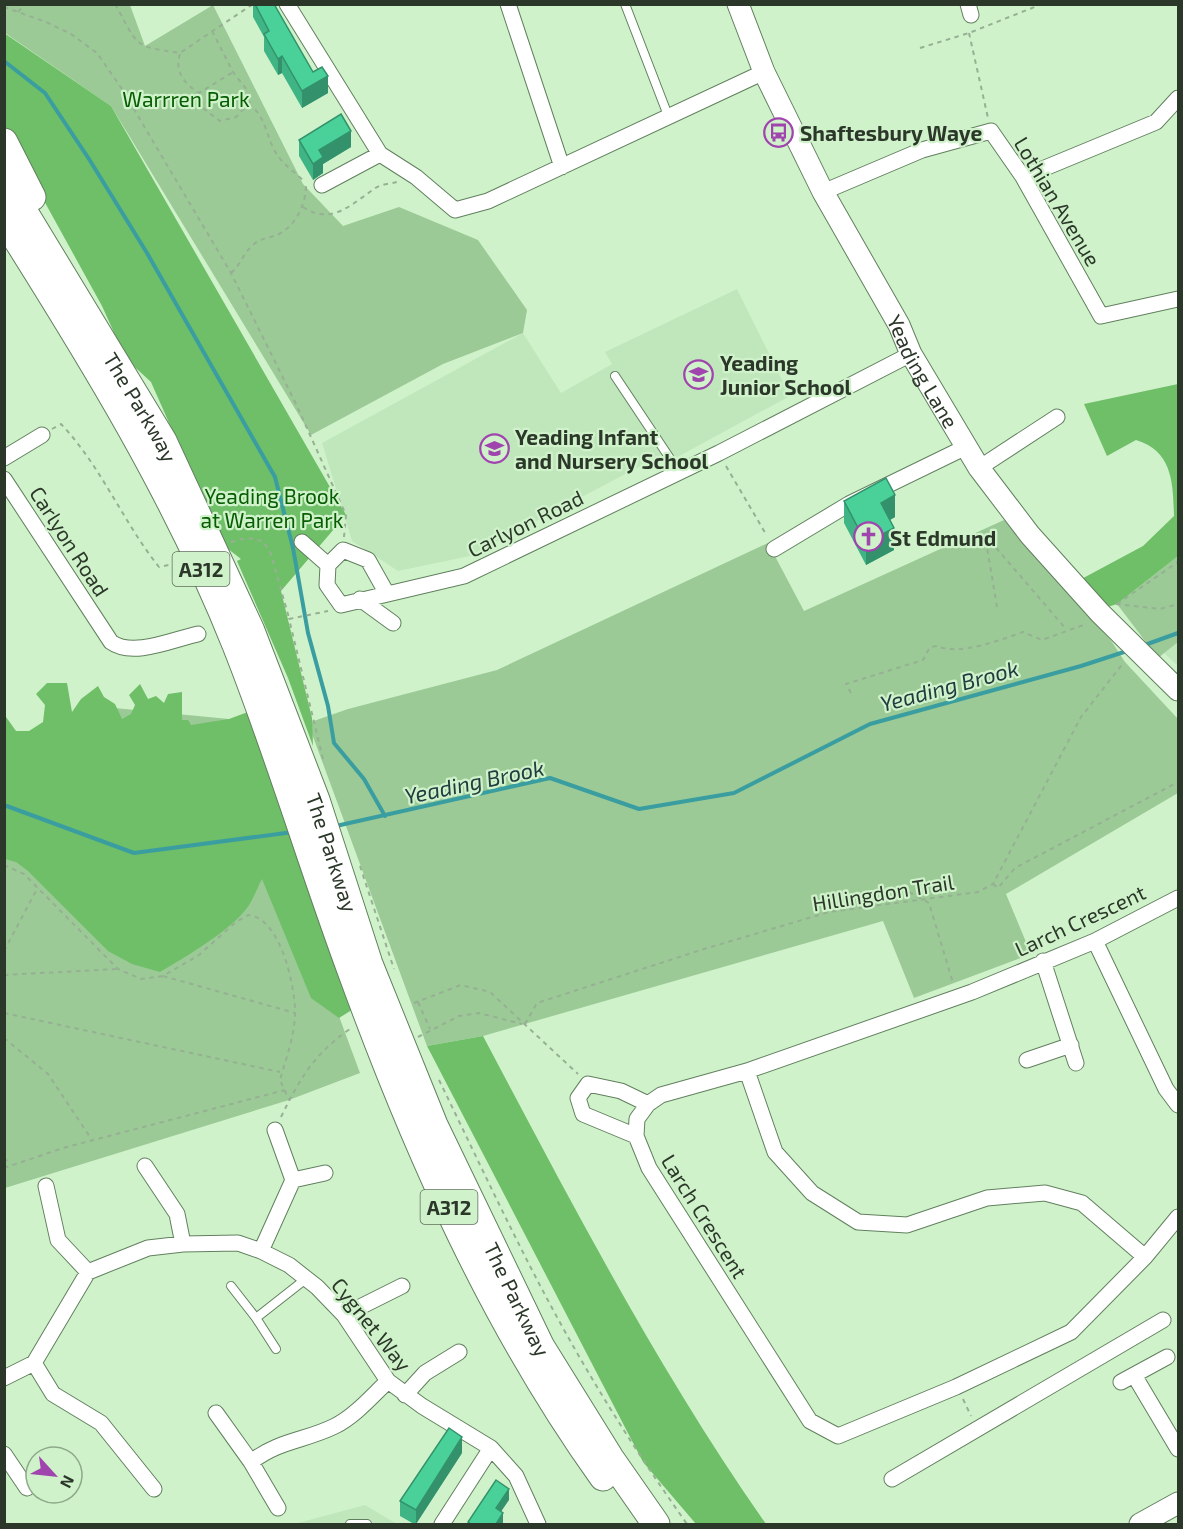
<svg xmlns="http://www.w3.org/2000/svg" width="1183" height="1529" viewBox="0 0 1183 1529" font-family="'Exo 2',sans-serif">
	<rect width="100%" height="100%" fill="#d0f2cb"/>
	<!-- built -->
	<path fill="#c0e7bc" d="M737,289L790,396L672,460L667,452L470,556L398,571L352,541L322,443L523,333L561,393L612,364L605,352Z
		M1178,642V666L1164,653Z
		M365,1505L397,1524H294Z"/>
	<!-- green -->
	<path fill="#9bca96" d="M5,5H130L145,46L213,5L303,184L343,226L399,207L478,240L527,310L523,333L443,364L311,435L111,106L5,33Z
		M1004,520L1112,642L1125,662L1178,719V793L1006,894L1031,954L914,998L883,921L483,1036L427,1046L308,723L348,709L497,670L768,543L804,611Z
		M1178,556V642L1158,658L1117,604Z
		M104,707L229,719L360,1073L289,1100L5,1188L4,757Z"/>
	<!-- forest -->
	<path fill="#6fbe68" d="M4,33L111,106L346,515L281,591L312,718L313,746L288,678L237,561L241,559L223,545L151,382L126,359L102,306L5,130Z
		M1178,384V556L1117,604L1101,609L1074,583L1143,546L1174,516C1173,484 1173,451 1136,440L1107,456L1084,404Z
		M47,683H67L72,712L81,699L98,686L104,697L115,704L122,719L131,714L135,705L129,695L140,684L148,699L156,696L164,703L168,694L182,692V720H188L191,725L229,719L256,709L355,1008L339,1018L311,998L262,879C257,888 253,900 247,908C230,931 185,957 160,972L132,964L108,951L28,871L16,862L5,859L4,714L16,731H29L43,722L45,705L36,694Z
		M483,1036C571,1202 658,1370 766,1524H696L643,1462L427,1046Z"/>
	<g fill="none" stroke-linecap="round" stroke-linejoin="round">
		<!-- stream -->
		<path stroke="#3a9ea1" stroke-width="4" d="M4,61L45,93L89,159L147,253L275,477L293,548L308,633L328,706L334,743L364,779L385,816
			M1142,646L1178,633
			M4,805L134,853L293,832
			M336,826L550,778L639,809L734,793L870,724L1081,666L1127,651"/>
		<defs>
			<path id="lane" d="M625,4L669,118
				M615,376L679,472
				M231,1286L256,1318
				M276,1349L256,1318L307,1278
				M350,1524H367"/>
			<path id="street" d="M287,4L380,154L416,177L455,210L488,201L764,72
				M508,4L562,167
				M968,4L971,15
				M1023,177L1156,122L1178,98
				M322,185L380,154
				M823,192L922,150L991,131L1023,177L1101,316L1178,299
				M4,458L42,435
				M979,468L1057,417
				M4,479L111,642C133,658 174,639 198,634
				M302,542L328,565
				M774,549L849,504L966,447
				M386,592L368,560L343,550L328,565L327,585L341,605L464,576L719,453L911,354
				M360,599L393,623
				M1178,898L1095,941L972,992L747,1071L661,1095L648,1104L637,1119L636,1136L649,1168L810,1421L838,1436L956,1387L1071,1332L1145,1257L1178,1217
				M1095,941L1166,1089L1178,1105
				M1043,961L1076,1063
				M1027,1060L1071,1045
				M747,1071L775,1152L812,1193L858,1222L907,1225L987,1198L1045,1193L1082,1203L1145,1257
				M275,1130L293,1180
				M636,1136L583,1114L578,1098L588,1084L621,1091L648,1104
				M145,1166L177,1214L183,1244
				M46,1186L58,1240L88,1272
				M261,1251L293,1180L325,1173
				M344,1315L402,1286
				M34,1363L53,1394L101,1423L154,1489
				M1134,1375L1178,1449
				M4,1378L34,1363L88,1272L148,1248L183,1244L238,1243L261,1251L289,1265L317,1287L344,1315L388,1381L422,1406L491,1448L516,1476L538,1524
				M1121,1382L1167,1357
				M405,1395L425,1373L459,1352
				M216,1413L251,1462L278,1508
				M4,1454L27,1488
				M251,1462C279,1440 305,1441 335,1426C355,1416 372,1396 388,1381
				M892,1479L1163,1320
				M442,1524L491,1448"/>
			<g id="secondary">
				<path id="s1" d="M738,4L764,72L823,192L899,325L911,354L979,468L1030,535L1100,613L1178,690"/>
				<path d="M1140,1524L1178,1503"/>
			</g>
			<g id="highway">
				<path d="M4,142L32,197"/>
				<path id="s2" d="M4,179L163,441L251,631L316,800L369,964L434,1125L541,1347L610,1458L656,1524"/>
				<path d="M4,219C90,355 176,494 236,645C279,753 312,866 353,976C417,1151 494,1325 603,1477"/>
			</g>
		</defs>
		<!-- lane casing -->
		<use href="#lane" stroke="#61805e" stroke-width="10"/>
		<!-- street casing -->
		<use href="#street" stroke="#61805e" stroke-width="17"/>
		<!-- secondary casing -->
		<use href="#secondary" stroke="#61805e" stroke-width="23"/>
		<!-- highway casing -->
		<use href="#highway" stroke="#61805e" stroke-width="29"/>
		<!-- path -->
		<path stroke="#95b092" stroke-width="2" stroke-dasharray="4.5 4.5" stroke-linecap="butt" d="M74,4H78
			M115,4C139,46 131,46 180,53L253,4
			M4,7L46,22L71,34L97,53L122,89L231,273L297,406L346,515L344,537
			M18,12L25,4
			M212,31L233,72L247,90L250,102L236,117L220,121L204,109L199,93L233,72
			M969,33L988,118
			M920,48L969,33L1042,4
			M180,54C174,72 185,84 199,93
			M248,104C267,115 266,140 278,156C285,166 297,174 305,182
			M303,207C331,226 352,204 374,189C380,184 390,184 397,182
			M231,273C241,264 244,252 254,244C263,237 271,238 279,234C297,225 307,201 306,183
			M52,429L61,424C101,466 123,522 159,567L178,563
			M726,466L767,536
			M231,542L247,538L263,541L271,554L289,618
			M1116,604L1160,609L1178,604
			M1117,604L1178,562
			M997,607L985,535L1066,629
			M851,693L846,684L923,660L930,647L937,646C958,656 1001,640 1023,632L1042,640L1086,624
			M323,759L289,619L328,611
			M4,865L24,874L118,969L141,979L163,976L199,955L236,922L248,915C280,917 295,985 295,1012C295,1035 286,1058 280,1080L289,1100
			M360,866L394,969
			M993,884L998,888L1015,868L1178,782
			M909,892L929,903L953,983
			M4,951L37,889
			M4,975L118,969
			M163,976L295,1013
			M418,1002L430,1029
			M414,1003L461,985L490,992L578,1074
			M4,1013L280,1072
			M525,1024L537,1003L704,949L829,912L978,892L993,884L1081,717L1124,662
			M418,1037L459,1016L479,1013L522,1024
			M4,1038L48,1074L92,1140
			M439,1080C482,1168 523,1258 572,1344C607,1406 646,1466 687,1524
			M281,1117C300,1078 315,1053 350,1029
			M4,1158L11,1164
			M4,1168L63,1148L285,1090
			M963,1399L971,1416"/>
		<!-- lane -->
		<use href="#lane" stroke="#fff" stroke-width="8"/>
		<!-- street -->
		<use href="#street" stroke="#fff" stroke-width="15"/>
		<!-- secondary -->
		<use href="#secondary" stroke="#fff" stroke-width="21"/>
		<!-- highway -->
		<use href="#highway" stroke="#fff" stroke-width="27"/>
	</g>
	<!-- wall -->
	<path fill="#3fb484" d="M253,4H274L313,72L328,93L302,108L282,73L278,75L264,51V37L253,17Z
		M299,140L351,147L323,164V173L313,180L299,156Z
		M844,501L895,517L890,520L894,550L866,565L844,523Z
		M462,1453L416,1524H414L400,1516V1501Z"/>
	<!-- shaded-wall -->
	<path fill="#33926b" d="M282,56V73L278,75V59Z
		M328,76V93L302,108V91Z
		M351,131V147L323,164V173L313,180V164L319,150Z
		M895,495V517L881,525V503Z
		M894,528V550L866,565V543Z
		M462,1437V1453L416,1524V1510Z
		M509,1489V1500L496,1519V1508Z
		M503,1513V1524H496Z"/>
	<!-- building -->
	<path fill="#49d199" stroke="#33926b" stroke-width="1.5" d="M255,4H274L313,72L322,67L328,76L302,91L282,56L278,59L264,34L269,31Z
		M341,114L351,131L319,150L323,157L313,164L299,140Z
		M886,478L895,495L881,503L894,528L866,543L844,501Z
		M449,1428L462,1437L416,1510L400,1501Z
		M496,1480L509,1489L496,1508L503,1513L496,1524H471L468,1522Z"/>
	<!-- icons -->
	<defs>
		<symbol id="bus-ring" viewBox="-11 -11 22 22"><circle r="9.5" fill="#d0f2cb" stroke="#a044ae" stroke-width="1.5"/><path d="M-5-6H5V4H4V6H2V4H-2V6H-4V4H-5ZM-3.5-4V0h7V-4ZM-3.5 1.2v1.5H-2V1.2ZM2 1.2v1.5H3.5V1.2Z" fill="#a044ae"/></symbol>
		<symbol id="school-ring" viewBox="-11 -11 22 22"><circle r="9.5" fill="#d0f2cb" stroke="#a044ae" stroke-width="1.5"/><path d="M0-5L7-2L0 1L-7-2ZM-4 1L0 2.5L4 1V4Q0 6-4 4Z" fill="#a044ae"/></symbol>
		<symbol id="church-ring" viewBox="-11 -11 22 22"><circle r="9.5" fill="#d0f2cb" stroke="#a044ae" stroke-width="1.5"/><path d="M-1.2-6h2.4v3.5h3.3v2.4h-3.3V6h-2.4V-.1h-3.3v-2.4h3.3Z" fill="#a044ae"/></symbol>
	</defs>
	<g fill-rule="evenodd">
		<use href="#bus-ring" x="762" y="116" width="33" height="33"/>
		<use href="#school-ring" x="682" y="358" width="33" height="33"/>
		<use href="#school-ring" x="478" y="432" width="33" height="33"/>
		<use href="#church-ring" x="852" y="520" width="33" height="33"/>
	</g>
	<g text-anchor="middle" dominant-baseline="central" stroke-width="4.5" stroke-linejoin="round" paint-order="stroke">
		<!-- shield labels -->
		<g fill="#d0f2cb" stroke="#5c705a" stroke-width="1.5">
			<rect x="172.5" y="552" width="57" height="34" rx="4.5"/>
			<rect x="420.5" y="1190" width="57" height="34" rx="4.5"/>
		</g>
		<g font-size="20" font-weight="bold" fill="#2b3829">
			<text x="201" y="569">A312</text>
			<text x="449" y="1207">A312</text>
		</g>
		<!-- park labels -->
		<g font-size="21" fill="#065d02" stroke="#d0f2cb">
			<text x="186" y="98">Warrren Park</text>
			<text x="272" y="495">Yeading Brook<tspan x="272" dy="24">at Warren Park</tspan></text>
		</g>
		<!-- poi labels -->
		<g font-size="21" font-weight="bold" fill="#2b3829" stroke="#d0f2cb" text-anchor="start">
			<text x="800" y="132">Shaftesbury Waye</text>
			<text x="720" y="362">Yeading<tspan x="720" dy="24">Junior School</tspan></text>
			<text x="515" y="436">Yeading Infant<tspan x="515" dy="24">and Nursery School</tspan></text>
			<text x="890" y="537">St Edmund</text>
		</g>
		<!-- street labels -->
		<g font-size="21" fill="#2b3829" stroke="#d0f2cb">
			<text transform="translate(1058 201) rotate(59)">Lothian Avenue</text>
			<text stroke="none"><textPath href="#s1" startOffset="412">Yeading Lane</textPath></text>
			<text stroke="none"><textPath href="#s2" startOffset="266">The Parkway</textPath></text>
			<text transform="translate(525 523) rotate(-26)">Carlyon Road</text>
			<text transform="translate(70 541) rotate(57)">Carlyon Road</text>
			<text stroke="none"><textPath href="#s2" startOffset="752">The Parkway</textPath></text>
			<text transform="translate(883 892) rotate(-9)">Hillingdon Trail</text>
			<text transform="translate(1080 920) rotate(-25)">Larch Crescent</text>
			<text transform="translate(705 1216) rotate(58)">Larch Crescent</text>
			<text stroke="none"><textPath href="#s2" startOffset="1236">The Parkway</textPath></text>
			<text transform="translate(372 1324) rotate(51)">Cygnet Way</text>
		</g>
		<!-- water labels -->
		<g font-size="22" font-style="italic" fill="#203c3f" stroke="#d0f2cb">
			<text transform="translate(949 685) rotate(-15)">Yeading Brook</text>
			<text transform="translate(474 781) rotate(-12)">Yeading Brook</text>
		</g>
	</g>
	<!-- border -->
	<rect width="1183" height="1529" fill="none" stroke="#2b3829" stroke-width="12"/>
	<!-- north arrow -->
	<g transform="translate(54 1475) rotate(117)"><circle r="28" fill="#d0f2cb" stroke="#8ea88a" stroke-width="1.5"/>
	<path d="M0-4.5L10 22L0 15L-10 22Z" fill="#a044ae"/>
	<text y="-9" font-size="16" font-weight="bold" text-anchor="middle" fill="#2b3829">N</text>
	</g>
</svg>
